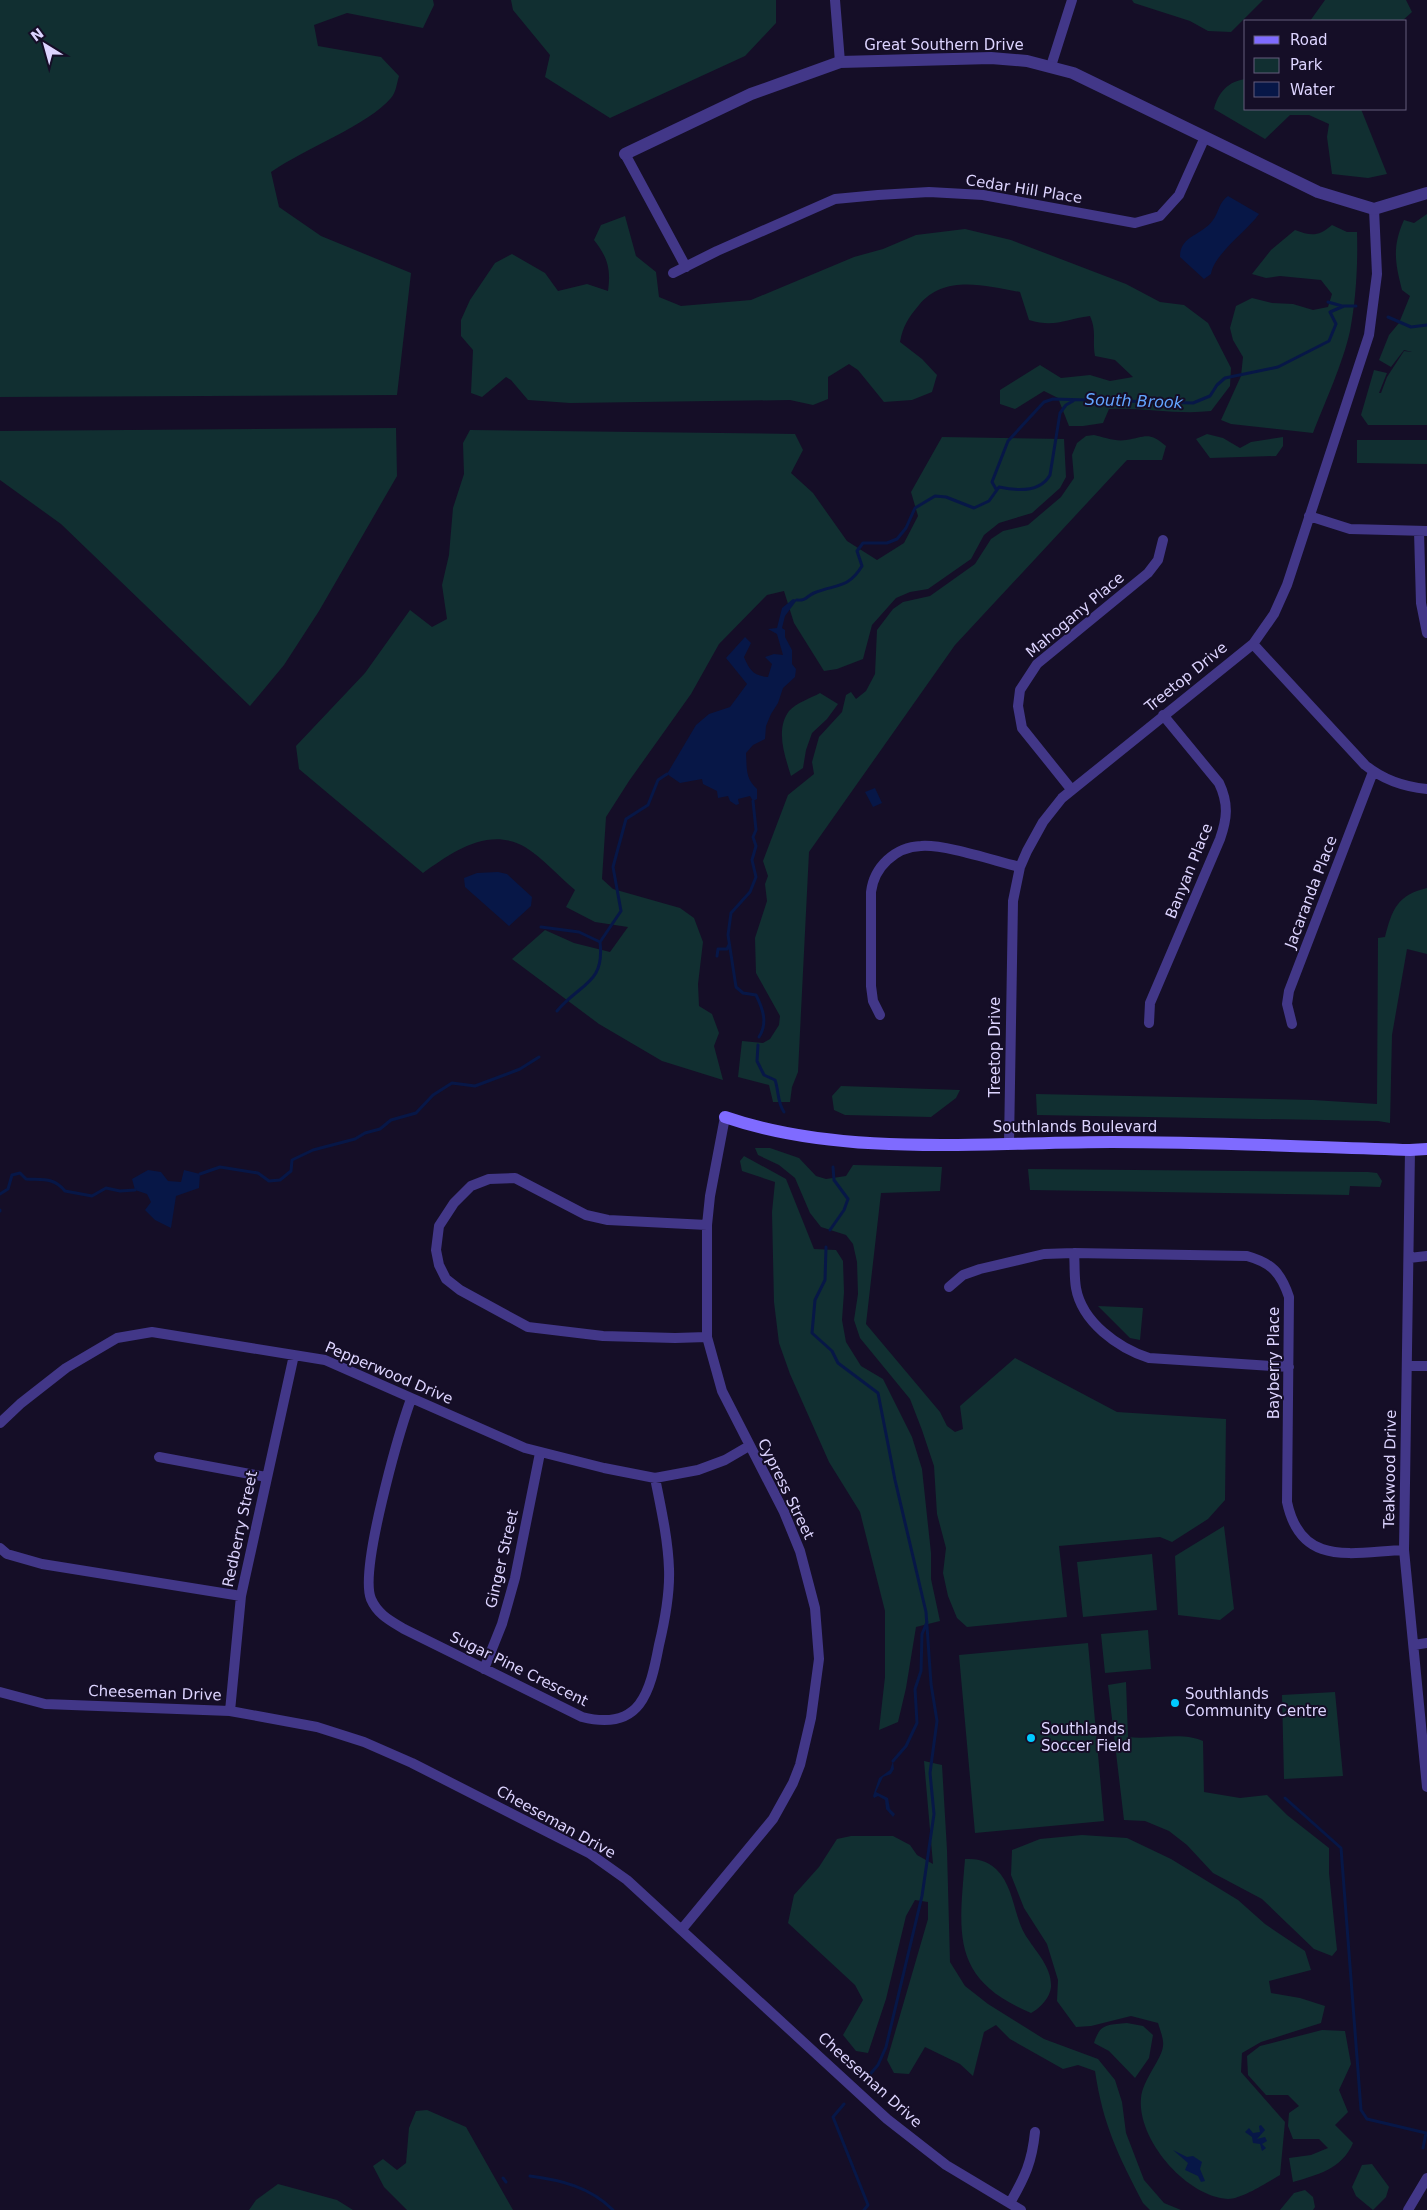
<svg xmlns="http://www.w3.org/2000/svg" width="1427" height="2210" viewBox="0 0 1427 2210" font-family="'DejaVu Sans',sans-serif">
	<rect width="100%" height="100%" fill="#150e27"/>
	<!-- green -->
	<path fill="#112f31" d="M0,0H433L434,5L423,28L347,13L314,25L318,46L381,57L399,76C397,82 396,93 391,98C368,125 304,149 271,172L279,207L321,236L411,273L397,395L0,397Z
		M511,0H776V23L745,56L610,118L545,77L550,55L513,10Z
		M1132,0H1263L1231,32L1208,31L1190,21L1134,3Z
		M1325,0H1406L1412,12L1402,21H1310Z
		M1246,79V109H1361L1387,174L1368,178L1332,174L1327,137L1329,124L1309,115H1290L1265,139L1214,109C1218,93 1228,81 1246,79Z
		M1427,214V425H1368L1361,415L1374,370L1387,373L1379,393H1381L1387,377L1404,351L1412,352L1404,350L1391,367L1379,360L1389,335L1399,323L1410,296L1402,290C1395,262 1392,247 1404,220L1414,223Z
		M625,216L636,256L656,272L659,297L681,306L751,300L854,257L883,249L916,235L965,229L1011,240L1126,284L1160,302L1184,305L1208,323L1231,368L1230,386L1211,411C1177,415 1143,407 1109,409L1103,423L1083,426H1069L1058,398L1044,391L1015,409L1000,404V390L1040,365L1061,378L1090,375L1110,381L1133,377L1115,360L1095,356C1092,340 1097,332 1090,316C1065,319 1055,328 1029,320L1020,292C985,286 945,274 919,305C908,318 903,326 900,342L922,359L937,375L932,392L912,400L884,402L858,370L849,364L828,377V399L813,405L790,400L570,403L528,400L511,380L506,377L482,397L471,393L473,350L461,336V320L470,300L495,263L512,254L545,273L558,291L587,284L608,291C611,269 608,258 594,240L601,225Z
		M1332,225L1347,232H1357C1358,264 1356,300 1350,331C1343,363 1325,402 1313,433L1231,424L1221,420L1241,376L1243,357L1233,340L1230,328L1236,306L1252,298L1272,303L1293,304L1313,310L1328,307L1332,294L1321,280L1280,276L1266,278L1252,274L1271,250L1295,230C1311,236 1318,237 1332,225Z
		M396,428L397,476L319,611L284,665L250,706L61,524L0,480V431Z
		M470,430L795,434L803,450L791,473L813,493L847,541L877,560L904,543L918,516L911,492L942,437L1064,439L1066,477L1060,488L1032,513L999,523L984,535L971,559L928,589L910,592L896,598L872,625L863,659L837,669L824,671L794,623L784,591L767,595L719,644L691,694L629,781L606,817L602,879L613,889L680,908L694,918L703,942L698,984L699,1006L712,1014L719,1033L714,1046L723,1080L662,1061L599,1024L512,959L545,930L574,943L610,952L628,927L595,922L566,907L575,890C559,877 543,858 525,847C489,826 452,852 423,873L299,769L296,746L365,673L410,610L432,627L447,619L442,585L449,555L453,508L464,474L463,443Z
		M1207,434L1223,438L1240,448L1251,442L1283,437V446L1276,456L1210,458L1196,439Z
		M1094,435C1103,437 1116,442 1126,440C1146,437 1148,431 1166,446L1162,460H1127L955,645L809,852L798,1072L792,1087L790,1102H773L769,1085L738,1077L742,1041L763,1043L770,1039L779,1025L780,1016L756,973L755,938L767,901L765,884L768,876L763,861L788,795L814,774L812,762L819,737L842,712L846,695L851,692L856,699L866,691L875,674L877,630L893,609L903,602L930,596L975,564L991,539L1003,531L1028,525L1061,497L1074,478L1072,455L1077,443L1086,436Z
		M1357,440H1427V464L1357,463Z
		M820,693L838,704L827,719L812,733L806,750L803,768L791,776C785,756 775,730 789,711C796,703 811,698 820,693Z
		M1427,888V954L1407,949L1392,1035L1390,1123L1378,1121L1037,1115L1036,1094L1313,1100L1377,1104L1378,938L1385,937C1392,910 1397,895 1427,888Z
		M841,1086L960,1090L956,1098L931,1117L845,1115L834,1110L832,1096Z
		M755,1148H770L799,1158L816,1176L826,1179L846,1176L853,1165L942,1167L940,1191L881,1193L866,1324L940,1412L947,1426L955,1432L963,1429L960,1406L1015,1358L1117,1412L1226,1419L1225,1500L1208,1519L1172,1542L1160,1537L1059,1546L1067,1617L967,1627L957,1618L948,1596L943,1573L946,1548L937,1514L934,1466L922,1430L910,1399L860,1338L854,1320L858,1294L857,1262L853,1244L846,1235L821,1227L810,1213L795,1178L779,1165L758,1155Z
		M744,1156L786,1179L814,1249L836,1250L843,1261L844,1292L842,1320L846,1342L861,1366L883,1379L912,1437L922,1469L931,1553V1579L940,1621L916,1627L906,1688L898,1722L879,1730L885,1677V1611L860,1512L829,1462L790,1374L779,1343L774,1302L772,1212L775,1182L742,1171L740,1161Z
		M1028,1169L1368,1172L1377,1173L1382,1181L1380,1187L1350,1186L1349,1195L1030,1190Z
		M1098,1306L1143,1308L1140,1340L1130,1338Z
		M1224,1526L1234,1609L1220,1620L1178,1615L1175,1556Z
		M1152,1554L1157,1610L1083,1617L1077,1562Z
		M1148,1630L1151,1669L1105,1673L1101,1634Z
		M1088,1643L1104,1821L975,1833L959,1655Z
		M1126,1682L1128,1737C1153,1740 1182,1731 1203,1741L1204,1792L1240,1798L1267,1795L1287,1815L1329,1848V1873L1337,1950L1332,1956L1314,1949L1262,1899L1213,1873L1187,1845L1169,1831L1145,1821L1124,1820L1108,1685Z
		M1335,1692L1343,1776L1284,1779L1282,1695Z
		M924,1761L942,1765L947,1850L950,1962L965,1986L988,2004L1044,2039L1098,2059L1115,2080L1122,2102L1126,2133L1144,2180L1164,2203L1181,2210H1150L1143,2203C1118,2155 1103,2125 1095,2071L1078,2065L1063,2069L1010,2039L996,2025L984,2032L973,2076L960,2064L925,2047L909,2074L894,2073L887,2060L928,1919V1902L915,1900L906,1916L886,1999L868,2053L856,2051L843,2035L863,2000L855,1985L788,1923L794,1895L819,1867L837,1839L851,1836H893L910,1845L917,1855L933,1864Z
		M1082,1835L1127,1838L1171,1859L1238,1900L1265,1924L1305,1951L1311,1970L1269,1981L1271,1993L1300,1998L1325,2006L1321,2023L1261,2042L1242,2053L1241,2072L1285,2122L1280,2175C1268,2182 1242,2199 1228,2199C1187,2197 1137,2140 1141,2098C1143,2079 1162,2059 1163,2046C1164,2039 1160,2030 1158,2023L1131,2016L1091,2026L1076,2027L1057,2001L1058,1980L1047,1944L1024,1908L1011,1875L1012,1850L1040,1839Z
		M965,1859C978,1859 986,1860 996,1869C1015,1887 1013,1918 1028,1939C1037,1953 1052,1968 1051,1987C1050,1998 1040,2008 1031,2013C950,1979 959,1934 965,1859Z
		M1127,2023L1143,2026L1153,2035L1149,2058L1135,2078L1109,2051L1094,2043C1100,2023 1108,2025 1127,2023Z
		M1322,2030L1345,2031L1351,2064L1339,2090L1348,2112L1335,2125L1353,2143C1342,2169 1317,2175 1293,2182L1289,2158L1311,2155L1328,2148L1319,2139H1293L1288,2126L1289,2113L1299,2106L1288,2095H1266L1248,2075L1247,2056L1260,2046Z
		M427,2110L466,2127L513,2210H407L384,2187L373,2166L383,2159L397,2170L406,2163L409,2128L416,2111Z
		M1372,2164L1389,2187L1386,2197L1373,2210L1356,2196L1352,2187L1362,2165Z
		M278,2184L337,2200L353,2210H249L256,2200Z
		M1305,2190L1313,2197L1315,2207L1313,2210H1280L1294,2193Z"/>
	<!-- water -->
	<path fill="#071747" d="M1228,196L1259,214C1247,231 1214,254 1211,274L1204,279L1180,257C1180,235 1202,236 1213,220C1219,212 1219,202 1228,196Z
		M793,599L797,600L785,616L782,628L785,630V637L792,650V664L796,669L795,677L783,688L778,703L771,714L766,726L765,739L753,745L746,753C747,768 745,778 757,789V799L753,801L750,796L738,799L739,804L736,805L730,801L728,796L718,798L717,791L703,784L702,779L680,783L667,774L696,725L709,714L730,707L747,684L726,658L745,637L751,643L744,657C749,669 753,676 768,677L772,664L765,657L774,654L783,655L777,634L768,629L777,628L782,608Z
		M875,788L882,803L873,807L865,792Z
		M498,872L507,874L532,897L531,906L509,926L465,887L464,878L477,873Z
		M148,1170L161,1172L168,1181L181,1182L184,1170L200,1174L199,1188L176,1196L171,1228L155,1220L145,1210L151,1202L147,1194L135,1190L132,1179Z
		M893,1761L894,1769L891,1774L883,1777L876,1792L888,1798L890,1809L895,1814L893,1817L886,1809L885,1800L878,1796L874,1798L873,1796L879,1778L890,1770Z
		M1261,2125L1265,2130L1257,2139L1265,2137L1267,2141L1262,2144L1266,2148L1262,2151L1260,2144L1253,2143L1252,2137L1245,2132L1249,2128L1253,2133L1260,2132L1259,2126Z
		M1173,2150L1187,2157L1193,2156L1202,2162L1200,2169L1205,2181L1201,2182L1198,2176L1185,2170L1188,2163Z"/>
	<g fill="none" stroke-linecap="round" stroke-linejoin="round">
		<!-- stream -->
		<path stroke="#071747" stroke-width="3" d="M1328,302L1342,306
			M1388,317L1411,327L1427,325
			M996,489L992,482L1008,441L1044,402L1053,399L1193,403L1210,396L1217,385L1225,378L1278,367L1329,341L1336,324L1330,312L1344,306H1356
			M797,600C806,601 807,596 814,593C836,584 848,589 862,566L857,551L863,543H887L897,539L906,528L915,508L935,496L946,497L974,508L989,501L999,487C1017,491 1040,493 1050,475L1060,413L1066,405L1073,401
			M753,801L756,830L753,837L756,846L752,860L756,877L750,892L731,913L728,935L736,987L743,993L756,995C763,1009 768,1023 759,1037
			M541,927L579,932L600,942
			M717,956L718,949H727L729,945
			M557,1011C580,983 605,984 600,942L621,911L613,867L626,819L648,805L658,780L667,774
			M758,1045L757,1061L764,1075L775,1080C779,1091 777,1102 784,1112
			M200,1174L220,1167L258,1173L269,1181L280,1180L291,1171L292,1160L313,1150L355,1139L365,1133L380,1129L391,1120L416,1113L433,1095L452,1083L475,1086L520,1069L539,1057
			M0,1194L8,1189L12,1175L20,1173L26,1179C42,1180 54,1177 65,1191L92,1196L106,1188L120,1191L135,1190
			M0,1210V1211
			M830,1230L844,1210L848,1199L834,1180L833,1167
			M826,1247L825,1280L815,1300L812,1333L832,1351L838,1363L878,1393L895,1480L926,1612L931,1684L937,1721L930,1773L934,1814L922,1896L886,2047L878,2065L866,2079
			M893,1761L906,1746L917,1723L915,1689L921,1671L922,1634L927,1622
			M1285,1798L1341,1848L1361,2110L1367,2119L1426,2133L1423,2148
			M844,2104L833,2117L868,2205L864,2210
			M530,2176C561,2180 590,2187 613,2210
			M503,2178L506,2182"/>
		<!-- minor -->
		<path stroke="#423788" stroke-width="10" d="M835,0L840,62
			M1051,66L1072,0
			M625,154L686,267
			M673,273L717,251L835,199L878,195L929,192L983,195L1135,223L1160,216L1179,195L1205,137
			M1309,516L1350,529L1427,531
			M1419,531L1421,603L1427,633
			M1253,644L1365,765C1382,779 1405,787 1427,789
			M1071,789L1022,728L1018,706L1020,690L1037,664L1148,573L1158,560L1163,540
			M880,1015L873,1001L871,986V892C874,867 895,847 921,846C944,844 995,861 1020,867
			M1149,1023L1150,1003L1220,839C1227,819 1229,804 1219,783L1163,715
			M1292,1024L1287,1004L1289,991L1373,772
			M1009,1144L1013,901L1020,867L1027,851L1043,822L1062,798L1253,644L1274,614L1287,585L1369,335L1377,274L1374,209
			M1410,1150L1404,1550L1427,1787
			M1074,1253C1075,1264 1074,1276 1076,1288C1082,1322 1118,1348 1149,1358L1289,1367
			M1409,1258L1427,1256
			M949,1287L963,1275L980,1269L1044,1254L1074,1253L1247,1256C1272,1263 1281,1273 1289,1297L1287,1502C1301,1568 1352,1552 1404,1550
			M707,1337L675,1338L603,1336L528,1327L460,1290L446,1279L439,1265L436,1250L439,1226L454,1203L471,1186L489,1179L515,1178L586,1215L608,1220L707,1225
			M1407,1366H1427
			M411,1399C399,1433 359,1570 371,1599C378,1615 391,1621 404,1629L582,1717C641,1732 650,1692 659,1645C665,1620 670,1595 669,1569C668,1539 661,1508 655,1478
			M0,1423L20,1404L66,1368L117,1338L152,1332L325,1360L525,1448L604,1468L655,1478L698,1470L725,1460L749,1446
			M159,1457L266,1477
			M0,1548L7,1554L42,1564L241,1596
			M1414,1645L1427,1643
			M484,1669L502,1624L515,1578L540,1453
			M0,1692L45,1704L230,1711L317,1727L364,1742L412,1763L589,1853L627,1880L887,2119L946,2165L1021,2210
			M230,1711L241,1596L294,1355
			M682,1929L773,1819L793,1783L800,1765L811,1718L819,1659L815,1608L800,1551L784,1512L722,1391L707,1337V1225L710,1196L725,1117
			M1010,2203C1025,2177 1032,2162 1035,2132
			M1408,2210L1427,2178"/>
		<!-- tertiary -->
		<path stroke="#423788" stroke-width="12" d="M625,154L751,94L840,62L991,58L1027,61L1073,73L1318,192L1374,209L1427,193"/>
		<!-- secondary -->
		<path stroke="#7f6bff" stroke-width="12" d="M725,1117C844,1158 987,1142 1112,1142C1211,1142 1311,1147 1410,1150L1427,1149"/>
	</g>
	<!-- markers -->
	<g fill="#00caff" stroke="#150e27" stroke-width="2">
		<circle cx="1175" cy="1703" r="5"/>
		<circle cx="1031" cy="1738" r="5"/>
	</g>
	<g text-anchor="middle" dominant-baseline="central" stroke-width="4" stroke-linejoin="round" paint-order="stroke">
		<!-- street labels -->
		<g font-size="15" fill="#ddd4ff" stroke="#150e27">
			<text x="944" y="45">Great Southern Drive</text>
			<text transform="translate(1024 189) rotate(9)">Cedar Hill Place</text>
			<text transform="translate(1075 615) rotate(-40)">Mahogany Place</text>
			<text transform="translate(1186 677) rotate(-39)">Treetop Drive</text>
			<text transform="translate(1189 871) rotate(-68)">Banyan Place</text>
			<text transform="translate(1311 892) rotate(-69)">Jacaranda Place</text>
			<text transform="translate(995 1047) rotate(-90)">Treetop Drive</text>
			<text x="1075" y="1127">Southlands Boulevard</text>
			<text transform="translate(1274 1363) rotate(-90)">Bayberry Place</text>
			<text transform="translate(389 1373) rotate(23)">Pepperwood Drive</text>
			<text transform="translate(1390 1469) rotate(-89)">Teakwood Drive</text>
			<text transform="translate(786 1489) rotate(64)">Cypress Street</text>
			<text transform="translate(240 1529) rotate(-78)">Redberry Street</text>
			<text transform="translate(502 1559) rotate(-77)">Ginger Street</text>
			<text transform="translate(519 1669) rotate(26)">Sugar Pine Crescent</text>
			<text transform="translate(155 1693) rotate(2)">Cheeseman Drive</text>
			<text transform="translate(556 1822) rotate(29)">Cheeseman Drive</text>
			<text transform="translate(870 2080) rotate(42)">Cheeseman Drive</text>
		</g>
		<!-- poi labels -->
		<g font-size="15" fill="#ddd4ff" stroke="#150e27" text-anchor="start">
			<text x="1185" y="1694">Southlands<tspan x="1185" dy="17">Community Centre</tspan></text>
			<text x="1041" y="1729">Southlands<tspan x="1041" dy="17">Soccer Field</tspan></text>
		</g>
		<!-- water labels -->
		<g font-size="16" font-style="italic" fill="#62a5ff" stroke="#150e27">
			<text transform="translate(1134 401) rotate(2)">South Brook</text>
		</g>
	</g>
	<!-- legend -->
	<rect x="1244" y="20" width="162" height="90" fill="#150e27" stroke="#655d7d"/>
	<rect x="1254" y="36" width="25" height="8" fill="#7f6bff" stroke="#655d7d"/>
	<text x="1290" y="45" font-size="15" fill="#ddd4ff">Road</text>
	<rect x="1254" y="58" width="25" height="15" fill="#112f31" stroke="#655d7d"/>
	<text x="1290" y="70" font-size="15" fill="#ddd4ff">Park</text>
	<rect x="1254" y="82" width="25" height="15" fill="#071747" stroke="#655d7d"/>
	<text x="1290" y="95" font-size="15" fill="#ddd4ff">Water</text>
	<!-- north arrow -->
	<g transform="translate(45 45) rotate(323)" stroke="#150e27" stroke-width="4" paint-order="stroke">
	<path d="M0-4L9 19L0 12L-9 19Z" fill="#ddd4ff"/>
	<text y="-8" font-size="14" font-weight="bold" text-anchor="middle" fill="#ddd4ff">N</text>
	</g>
</svg>
